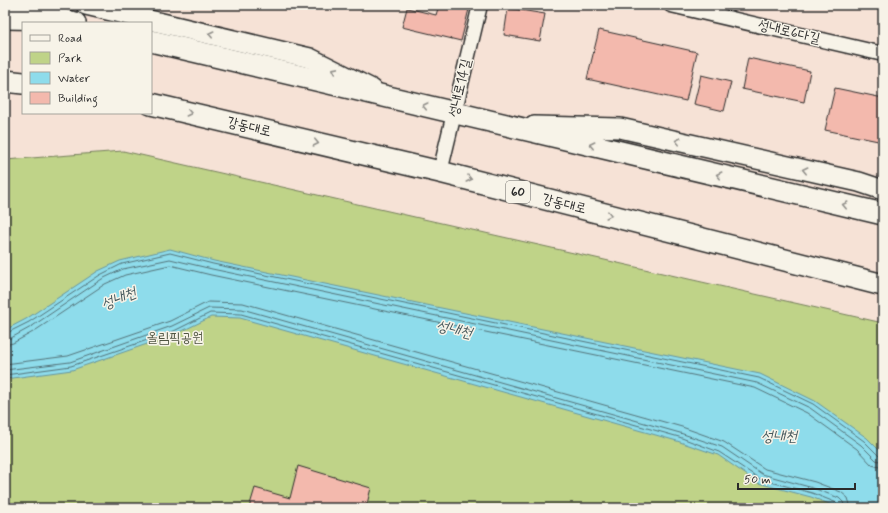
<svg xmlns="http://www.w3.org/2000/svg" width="888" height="513" viewBox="0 0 888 513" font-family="Mynerve,'Poor Story',sans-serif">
	<rect width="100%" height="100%" fill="#f6e2d6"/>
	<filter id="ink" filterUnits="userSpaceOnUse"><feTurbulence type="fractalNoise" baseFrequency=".025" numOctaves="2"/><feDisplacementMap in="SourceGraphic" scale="8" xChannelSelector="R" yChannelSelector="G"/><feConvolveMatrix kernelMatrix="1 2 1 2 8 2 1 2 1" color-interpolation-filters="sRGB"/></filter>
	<g filter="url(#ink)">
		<!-- green -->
		<path fill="#bfd388" stroke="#757f5a" d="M123,151L883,323V508H5V160Z"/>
		<!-- water -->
		<path fill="#8edceb" stroke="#66959e" d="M170,249L214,261L760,374L815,401L867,438L883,454V508H840L811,497L758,483L718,455L677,441L240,318L211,317L176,334L72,370L5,379V330L26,319L98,271L120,261Z"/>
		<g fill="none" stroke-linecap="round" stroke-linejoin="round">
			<!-- shore -->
			<path stroke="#537278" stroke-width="1" d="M5,334L29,322L100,275L122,264L170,253L213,264L759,378L813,404L864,441L879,456L883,457
				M5,339L11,338L31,327L102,279L123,269L170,259L212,269L757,383L810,408L861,445L876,460L883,462
				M5,345L13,343L33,332L105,284L125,275L170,265L211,275L755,388L807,413L857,449L872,465L883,468
				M5,364L68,356L170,321L208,302L243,303L682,427L724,442L765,469L815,482L841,492L848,498L851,508
				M5,370L70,362L172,326L209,308L242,309L680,433L722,447L762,474L813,488L839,498L843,502L845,508
				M5,375L71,366L174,331L210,313L241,314L679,437L719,452L760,479L812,493L837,503L840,508"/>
		</g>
		<!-- building -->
		<path fill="#f3b9ad" stroke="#2b2b2b" d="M439,5H470L461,41L402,27L407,8L436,15Z
			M858,5H883V10Z
			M508,8L545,14L540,41L504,35Z
			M599,30L697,52L686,101L587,79Z
			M748,58L810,71L804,102L742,89Z
			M701,75L731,82L724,111L694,104Z
			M835,88L883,98V142L825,130Z
			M298,466L371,488L366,508H249L255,488L290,498Z"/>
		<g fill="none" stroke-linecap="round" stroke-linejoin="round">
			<defs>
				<path id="street" d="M671,5L883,54
					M440,172L480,5"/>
				<path id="secondary" d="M5,5L40,14
					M86,5L310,58L372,89
					M534,126L620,128L859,182L883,190"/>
				<path id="primary" d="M5,18L59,19L75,23
					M151,41L883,214
					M5,81L23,83
					M151,104L440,172L883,285"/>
			</defs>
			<!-- street casing -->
			<use href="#street" stroke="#2b2b2b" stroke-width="17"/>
			<!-- secondary casing -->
			<use href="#secondary" stroke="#2b2b2b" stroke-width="22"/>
			<!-- primary casing -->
			<use href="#primary" stroke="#2b2b2b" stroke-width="24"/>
			<!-- street -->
			<use href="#street" stroke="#f7f3e8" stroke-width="14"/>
			<!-- secondary -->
			<use href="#secondary" stroke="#f7f3e8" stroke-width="19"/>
			<!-- primary -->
			<use href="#primary" stroke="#f7f3e8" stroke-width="21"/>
		</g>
		<!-- one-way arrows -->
		<defs><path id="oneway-chevron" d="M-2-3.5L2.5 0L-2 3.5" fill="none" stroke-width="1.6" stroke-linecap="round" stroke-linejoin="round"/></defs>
		<g stroke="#918f8a">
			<use href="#oneway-chevron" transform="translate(211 34) rotate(-167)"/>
			<use href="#oneway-chevron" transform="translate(335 70) rotate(-154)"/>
			<use href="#oneway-chevron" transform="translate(425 106) rotate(-168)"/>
			<use href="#oneway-chevron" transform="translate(189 113) rotate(13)"/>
			<use href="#oneway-chevron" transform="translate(678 141) rotate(-167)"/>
			<use href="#oneway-chevron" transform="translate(316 143) rotate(13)"/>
			<use href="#oneway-chevron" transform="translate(592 145) rotate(-167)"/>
			<use href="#oneway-chevron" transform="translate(805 170) rotate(-167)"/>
			<use href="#oneway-chevron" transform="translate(719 175) rotate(-167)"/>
			<use href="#oneway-chevron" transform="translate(469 179) rotate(14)"/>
			<use href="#oneway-chevron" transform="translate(845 205) rotate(-167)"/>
			<use href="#oneway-chevron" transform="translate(609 215) rotate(14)"/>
		</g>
	</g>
	<g text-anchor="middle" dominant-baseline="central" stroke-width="3" stroke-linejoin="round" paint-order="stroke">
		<!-- shield labels -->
		<rect fill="#f7f3e8" stroke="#686764" stroke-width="1" x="506" y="181" width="24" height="22" rx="3"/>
		<g font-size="13" font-weight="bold" fill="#2b2b2b">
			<text x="518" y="192">60</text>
		</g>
		<!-- street labels -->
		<g font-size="14" fill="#2b2b2b" stroke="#f7f3e8">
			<text transform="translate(789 32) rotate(13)">성내로6다길</text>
			<text transform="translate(460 88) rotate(-77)">성내로14길</text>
			<text transform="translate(249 127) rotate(13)">강동대로</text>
			<text transform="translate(564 204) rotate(14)">강동대로</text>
		</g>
		<!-- park labels -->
		<g font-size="14" fill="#505542" stroke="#f7f3e8">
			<text x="175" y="338">올림픽공원</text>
		</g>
		<!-- water labels -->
		<g font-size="15" font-style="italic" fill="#44575b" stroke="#f7f3e8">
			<text transform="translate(119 299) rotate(-22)">성내천</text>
			<text transform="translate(454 330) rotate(13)">성내천</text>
			<text x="779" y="437">성내천</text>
		</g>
	</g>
	<!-- margin -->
	<rect width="888" height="513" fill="none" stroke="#f7f3e8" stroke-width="20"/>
	<rect x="10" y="10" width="868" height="493" fill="none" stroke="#2b2b2b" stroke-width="1.5" filter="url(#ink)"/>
	<!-- legend -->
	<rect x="22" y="22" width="130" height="92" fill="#f7f3e8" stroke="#a5a39c"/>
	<rect x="30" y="35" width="20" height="6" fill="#f7f3e8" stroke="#a5a39c"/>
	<text x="58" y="42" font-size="12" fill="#2b2b2b">Road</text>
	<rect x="30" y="52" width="20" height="12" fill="#bfd388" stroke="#a5a39c"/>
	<text x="58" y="62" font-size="12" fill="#2b2b2b">Park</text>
	<rect x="30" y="72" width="20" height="12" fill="#8edceb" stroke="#a5a39c"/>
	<text x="58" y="82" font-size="12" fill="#2b2b2b">Water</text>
	<rect x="30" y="92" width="20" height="12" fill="#f3b9ad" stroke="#a5a39c"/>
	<text x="58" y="102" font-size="12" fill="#2b2b2b">Building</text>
	<!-- scale -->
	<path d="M738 483v6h117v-6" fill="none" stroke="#2b2b2b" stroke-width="2"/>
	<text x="744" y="483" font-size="12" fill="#2b2b2b" stroke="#f7f3e8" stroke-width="3" paint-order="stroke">50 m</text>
</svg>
